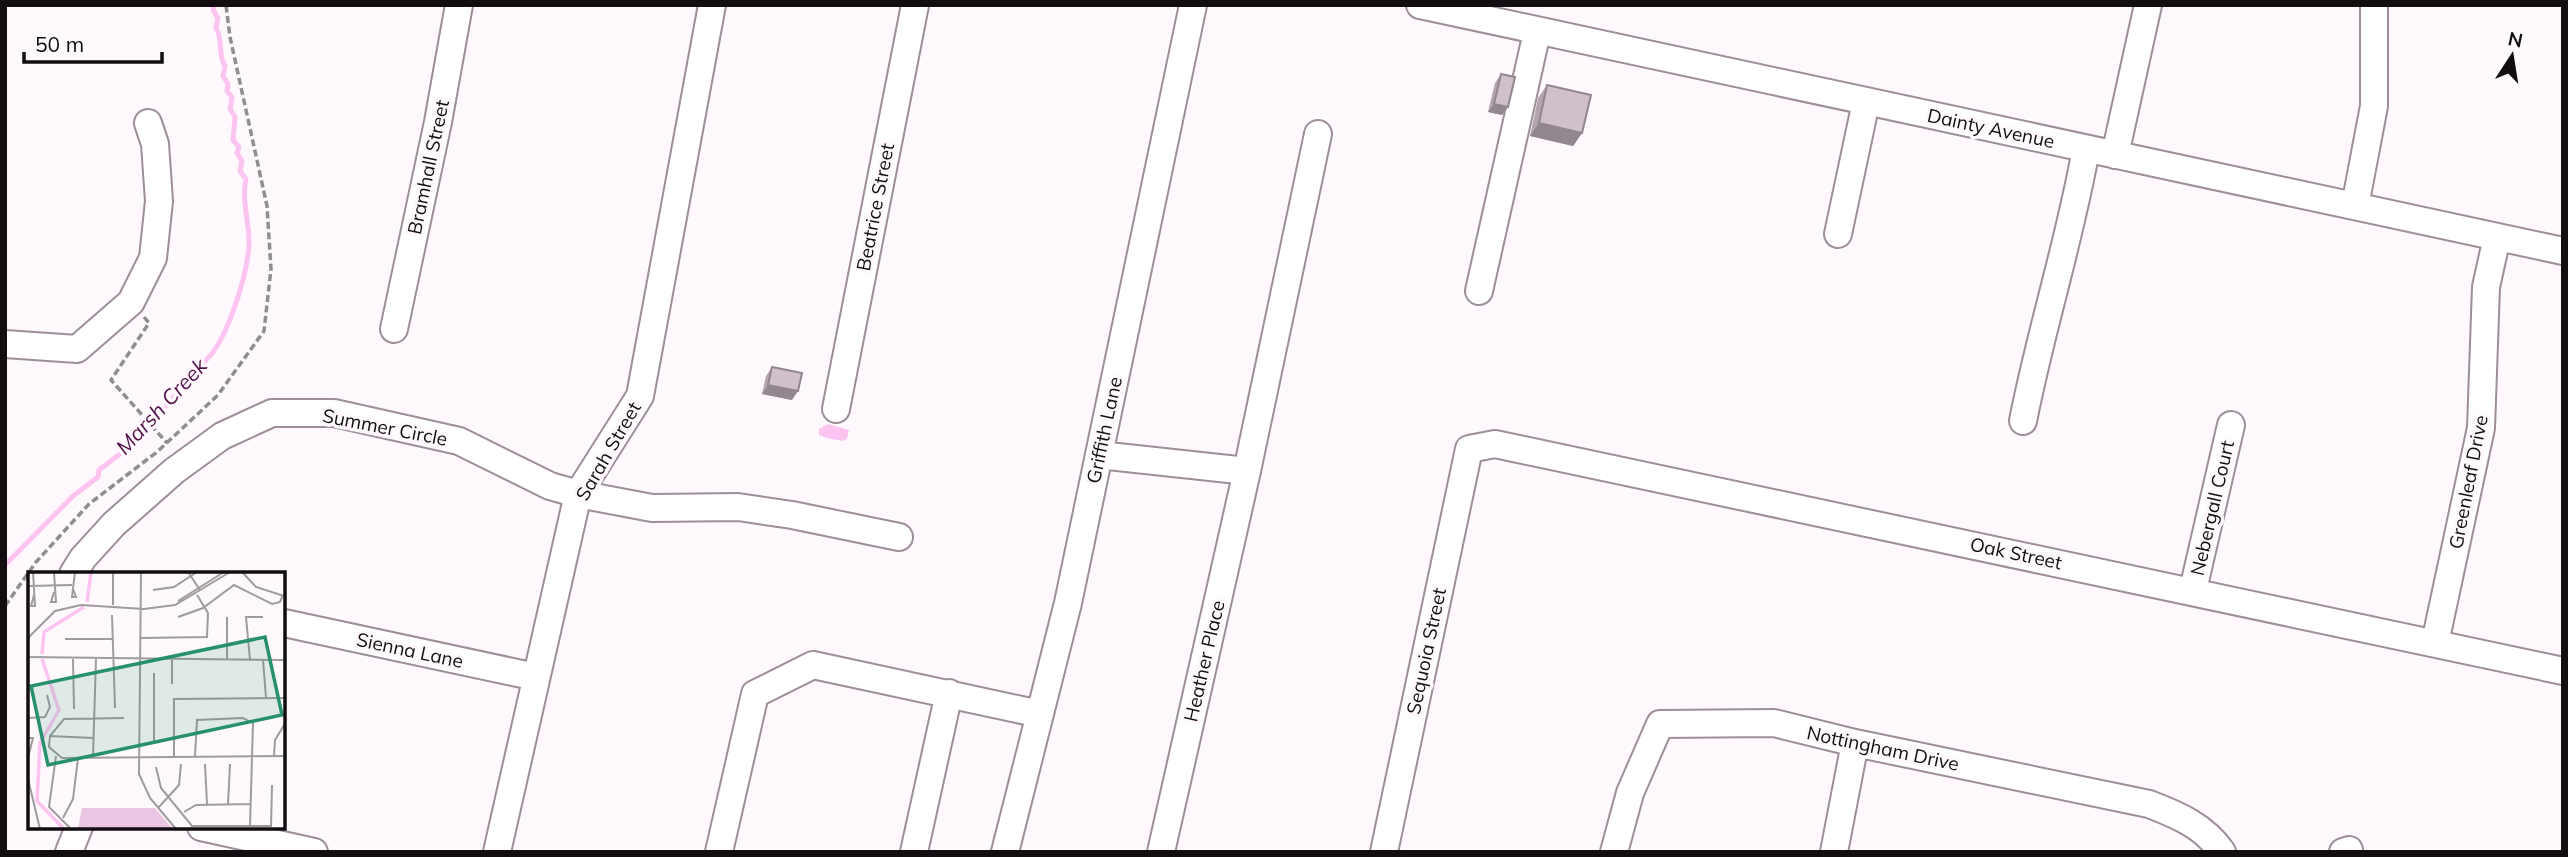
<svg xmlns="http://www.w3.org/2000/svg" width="2568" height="857" viewBox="0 0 2568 857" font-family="Mulish,sans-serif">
	<rect width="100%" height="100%" fill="#fff9fd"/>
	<!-- water -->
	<path fill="#fec4f1" d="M828,424L849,430L847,439L842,441C835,439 826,439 819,435V429Z"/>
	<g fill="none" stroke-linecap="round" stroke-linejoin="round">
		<!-- stream -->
		<path stroke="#fec4f1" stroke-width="5" d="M5,565L73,496L98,477L99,470L120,454L173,398L183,385L200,371L201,364C226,348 247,275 249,245C250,223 241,202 246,179L240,171L242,161L237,153L239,147L233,140L235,117L230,109L232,97L227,91L228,84L223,76L225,66C217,54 224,41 216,28L218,18L213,10L214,5"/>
		<defs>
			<path id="minor" d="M1420,5L2563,251
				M2115,155L2148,5
				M2355,206L2374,106V5
				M1838,234L1866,102
				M1479,291L1537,32
				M394,329L438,122L459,5
				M5,344L77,349L131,302L153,258L159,201L155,144L148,123
				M836,409L915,5
				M2023,421C2041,329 2070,240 2086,149
				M1099,455L1247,471
				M73,574L83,558L114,524L174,471L222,436L272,413H334L459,441L550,486L578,494L652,508L738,507L792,515L899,537
				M2193,590L2231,425
				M284,623L536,677
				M2435,643L2481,428L2486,287L2497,237
				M201,827L314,852
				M69,852L79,827
				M497,852L578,494L640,396L712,5
				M719,852L755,694L813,665L1040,714
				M914,852L949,693
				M1005,852L1068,603L1193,5
				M1161,852L1247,471L1318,134
				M1384,852L1469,449L1495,444L2563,671
				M1614,852L1630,793L1660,724L1774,723L1855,743L2149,804C2178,815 2204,826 2222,852
				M1834,852L1855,743
				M2343,852L2349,850"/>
		</defs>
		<!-- minor casing -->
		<use href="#minor" stroke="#9d8e99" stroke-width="30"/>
		<!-- path -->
		<path stroke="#928d90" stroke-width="3.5" stroke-dasharray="7 3.5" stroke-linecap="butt" d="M144,317L149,323L111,380L167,443
			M5,606L36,562L89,504L157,452L218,395L264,331L271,269L267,206L230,37L226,5"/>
		<!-- minor -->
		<use href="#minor" stroke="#fff" stroke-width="26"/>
	</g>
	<!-- wall -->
	<path fill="#b3a5af" d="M1501,74L1508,107L1502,115L1488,112L1495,83Z
		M1547,85L1582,133L1573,146L1530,136L1538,98Z
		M772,367L792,400L762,394L766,376Z"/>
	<!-- shaded-wall -->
	<path fill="#92868f" d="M1494,104L1508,107L1502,115L1488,112Z
		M1539,123L1582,133L1573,146L1530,136Z
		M768,385L798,391L792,400L762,394Z"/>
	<!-- building -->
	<path fill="#d0c0cc" stroke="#92868f" stroke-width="2" d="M1501,74L1515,77L1508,107L1494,104Z
		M1547,85L1591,95L1582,133L1539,123Z
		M772,367L802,373L798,391L768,385Z"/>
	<g text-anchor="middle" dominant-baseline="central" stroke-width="7" stroke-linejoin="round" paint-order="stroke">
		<!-- street labels -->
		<g font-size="19" fill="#120d10" stroke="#fff9fd">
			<text transform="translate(1991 128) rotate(12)">Dainty Avenue</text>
			<text transform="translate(428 167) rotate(-78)">Bramhall Street</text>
			<text transform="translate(875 207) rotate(-79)">Beatrice Street</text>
			<text transform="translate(385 427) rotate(11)">Summer Circle</text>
			<text transform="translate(1104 430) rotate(-78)">Griffith Lane</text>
			<text transform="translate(608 451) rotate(-60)">Sarah Street</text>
			<text transform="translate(2468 482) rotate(-79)">Greenleaf Drive</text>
			<text transform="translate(2212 508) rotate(-77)">Nebergall Court</text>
			<text transform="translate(2016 553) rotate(12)">Oak Street</text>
			<text transform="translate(410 650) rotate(12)">Sienna Lane</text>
			<text transform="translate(1426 651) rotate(-78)">Sequoia Street</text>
			<text transform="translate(1204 661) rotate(-77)">Heather Place</text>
			<text transform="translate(1883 748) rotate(12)">Nottingham Drive</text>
		</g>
		<!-- water labels -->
		<g font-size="21" font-style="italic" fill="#53124a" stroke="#fff9fd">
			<text transform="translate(161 406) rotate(-47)">Marsh Creek</text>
		</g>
	</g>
	<!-- overview -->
	<g transform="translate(28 572)">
		<rect width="257" height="257" fill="#fff9fd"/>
		<path d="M54,236H127L145,257H50Z" fill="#ebc6e2"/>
		<path fill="none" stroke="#fec4f1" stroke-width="3.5" d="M59,30L63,0M14,82L16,60L56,35M14,87L31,138L12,171L9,229L36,257"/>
		<path fill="none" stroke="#a09b9e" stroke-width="2" d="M5,0L7,34H3L6,23M26,0L28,30H23L26,20M85,0V33M113,0L111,202L122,226L148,257M160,0L172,18M214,0L228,15L256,24M0,14L44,13M45,17L48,25H44L47,0M125,18L146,15L169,0M150,29L196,0M84,43L87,136M150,45L175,36L206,13L244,32L252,30L255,23M0,66L27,39L53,33L116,37L147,33L202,0M112,66L179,65L180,41L169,23M37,67H84M0,85L258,88M45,87L46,137M199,88V45M222,88L218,45H235M235,88L238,126M144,112V88M0,146L17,145L22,135L19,123M96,146L36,147L22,164L21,175L34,186L258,184M22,164L65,166M0,166H5L0,186M126,170V101M28,184L21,235L43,257M65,184L68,87M146,184V127L258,126M167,184L169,148L215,146L225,151L222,254M246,184L247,168L258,150M177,192L179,232M128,195L133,216L164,254H243M0,207L12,257M200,232L202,192M130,236L151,213L153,192M156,240L168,233L222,232M35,246L45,227L50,186M243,255L244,213"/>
		<path fill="#27916f" fill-opacity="0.15" stroke="#27916f" stroke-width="3.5" d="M237,65L254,143L20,193L3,114Z"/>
		<rect width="257" height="257" fill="none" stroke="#120d10" stroke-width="3.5"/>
	</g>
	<!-- border -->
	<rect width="2568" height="857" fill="none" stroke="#120d10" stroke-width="14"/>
	<!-- north arrow -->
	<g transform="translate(2512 56) rotate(12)" stroke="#fff9fd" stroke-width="5" paint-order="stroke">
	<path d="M0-5L12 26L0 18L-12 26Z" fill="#120d10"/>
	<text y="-10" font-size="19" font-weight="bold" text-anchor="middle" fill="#120d10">N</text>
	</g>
	<!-- scale -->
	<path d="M24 52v10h138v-10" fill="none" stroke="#120d10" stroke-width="3.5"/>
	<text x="35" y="52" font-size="21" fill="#120d10" stroke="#fff9fd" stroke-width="5" paint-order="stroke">50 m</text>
</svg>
